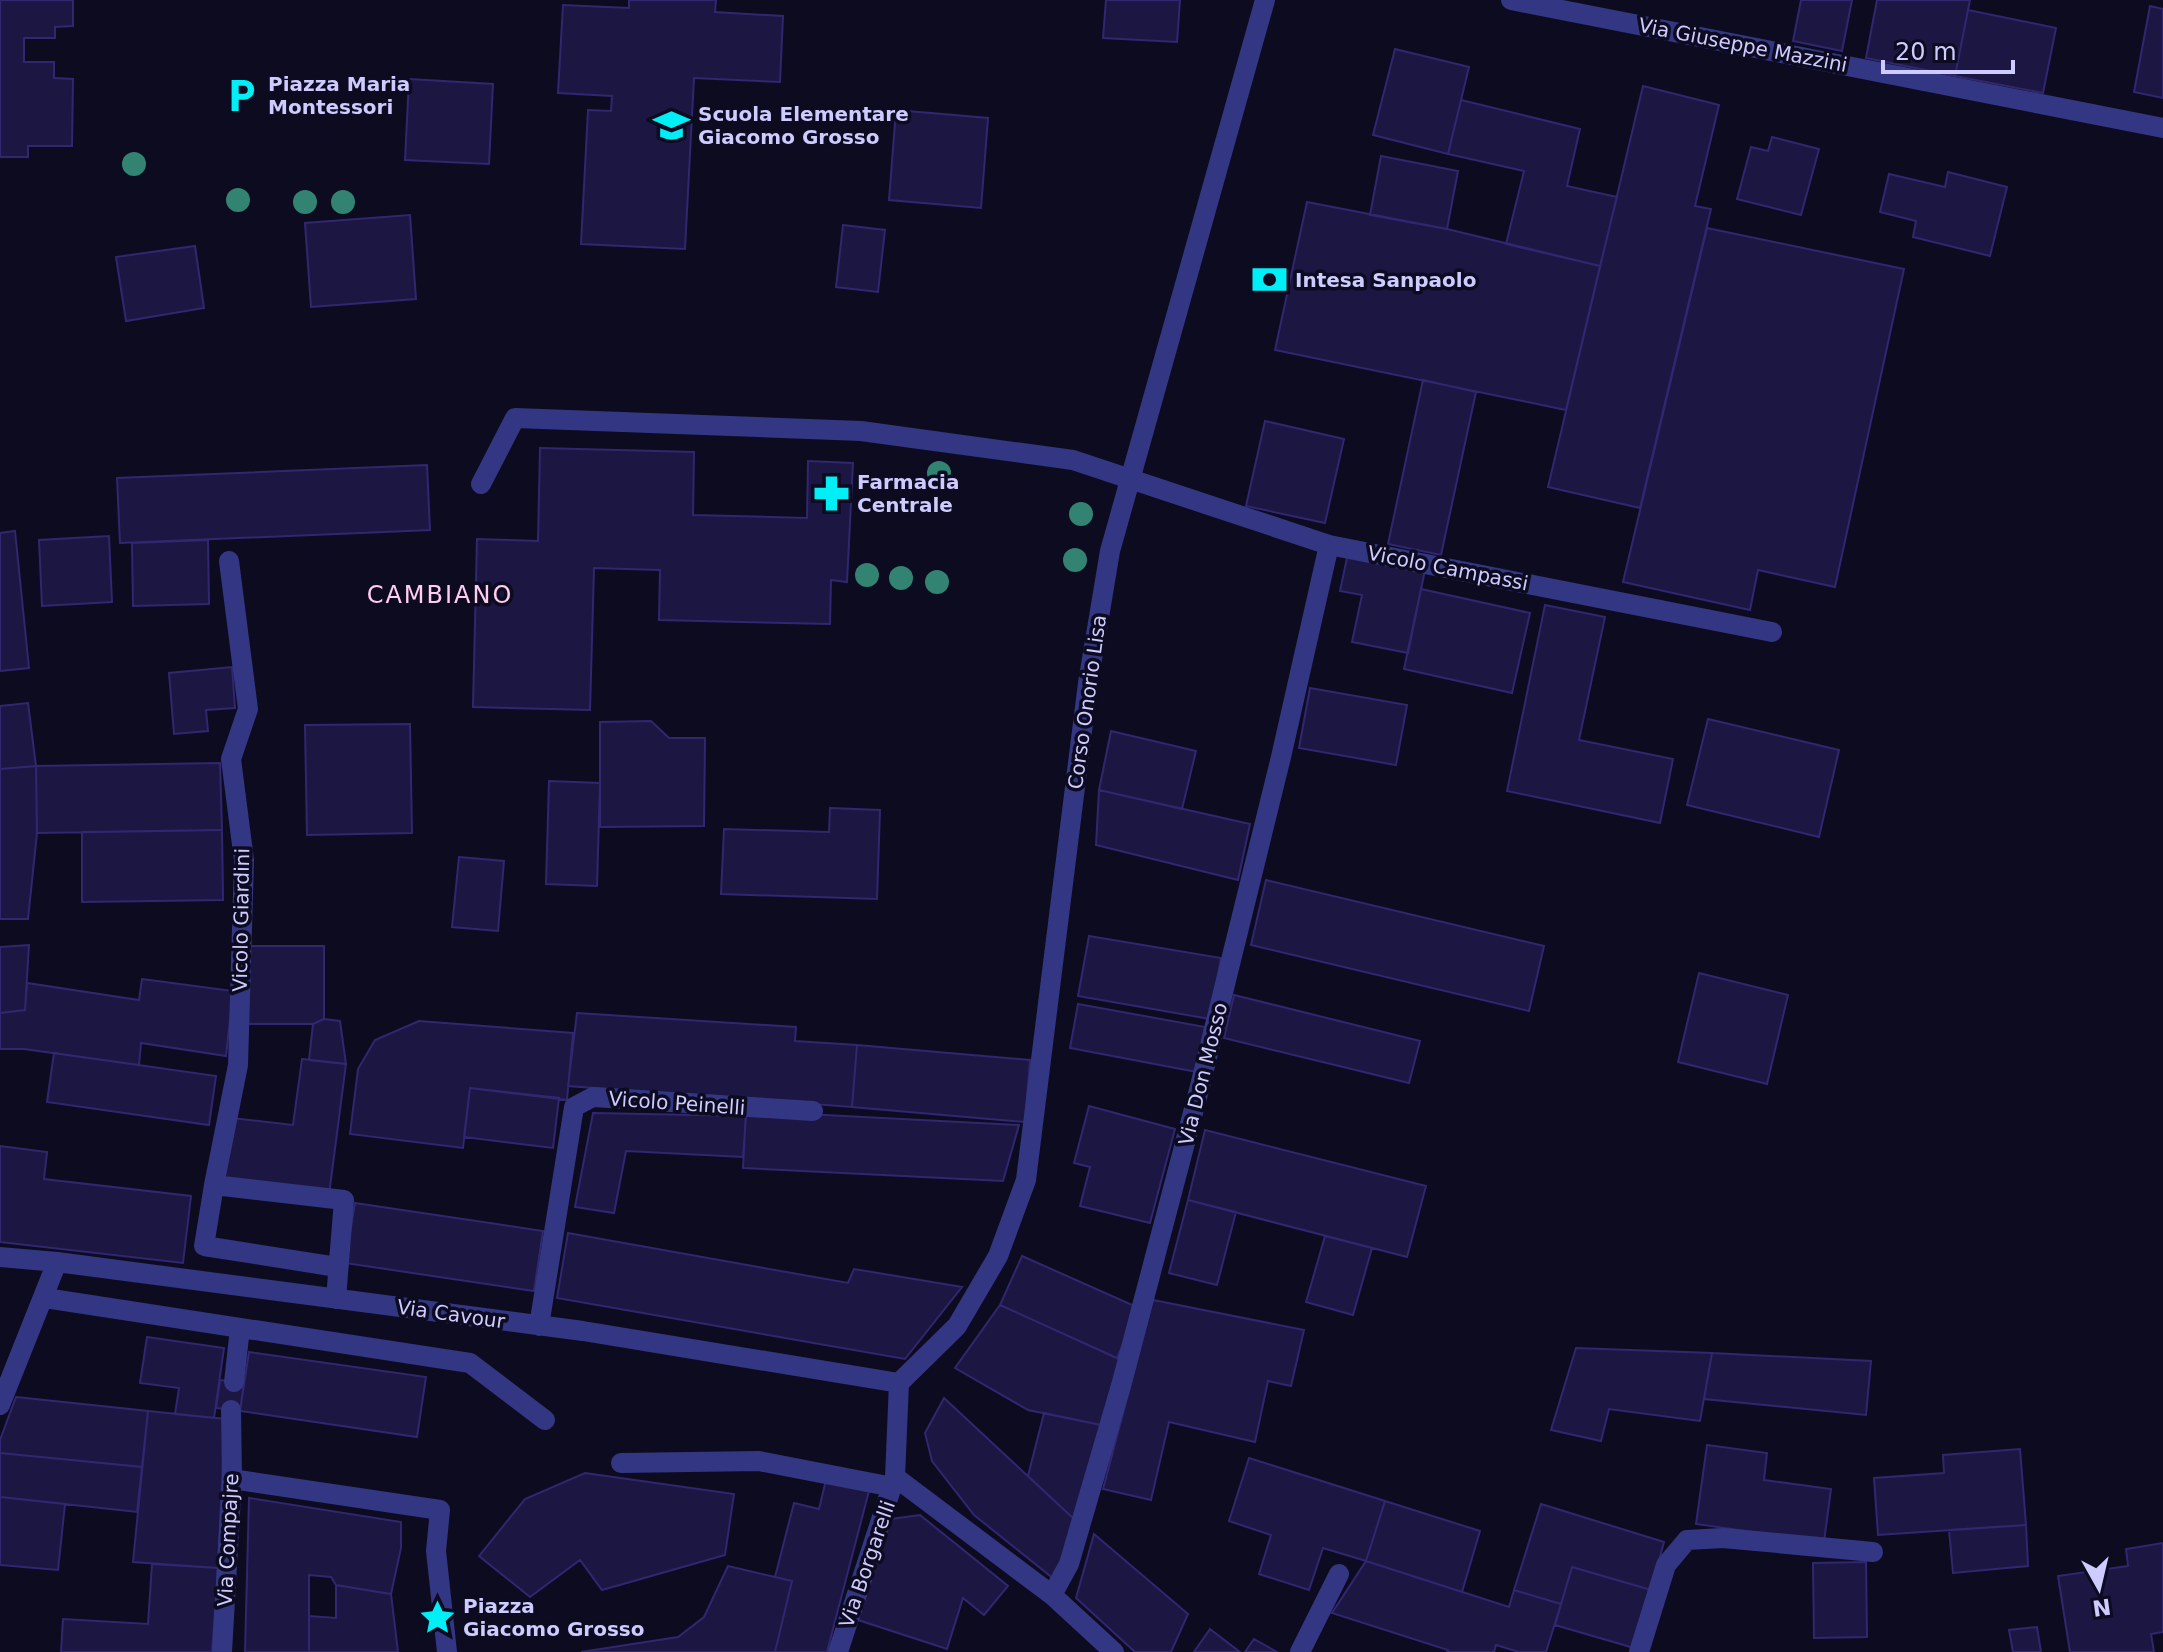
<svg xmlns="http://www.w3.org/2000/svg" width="2163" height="1652" viewBox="0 0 2163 1652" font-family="'DejaVu Sans',sans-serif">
	<rect width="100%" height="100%" fill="#0d0b20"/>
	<!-- building -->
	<path fill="#1c1642" stroke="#302770" stroke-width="2" d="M0,0H73V26L55,27V38H24V62H54V78L73,79L72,146H28V157H0Z
		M629,0H716L715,12L783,16L780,82L694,78L685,249L581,244L588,110L611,111L612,96L558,93L563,5L629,8Z
		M1106,0H1180L1177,42L1103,38Z
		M1801,0H1852L1842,51L1793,41Z
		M1877,0H1970L1955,76L1866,58Z
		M2150,6L2163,9V98L2134,92Z
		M1968,10L2056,28L2043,93L1955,76Z
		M1395,49L1469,67L1448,154L1373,135Z
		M409,79L493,84L489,164L405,160Z
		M1643,86L1719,105L1695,206L1711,209L1640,508L1548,487Z
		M1461,100L1580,129L1567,186L1617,197L1600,266L1506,244L1524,171L1448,154Z
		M896,110L988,118L981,208L889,200Z
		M1772,137L1819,149L1801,215L1737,199L1751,147L1768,151Z
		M1381,156L1458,171L1447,229L1370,215Z
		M1948,172L2007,187L1990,256L1913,237L1916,221L1880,212L1889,174L1945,187Z
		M1307,202L1447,229L1600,266L1566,410L1275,350Z
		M410,215L416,299L311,307L305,223Z
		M843,225L885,230L878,292L836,287Z
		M1707,228L1904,269L1835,587L1758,570L1750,610L1623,582Z
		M195,246L204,308L126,321L116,257Z
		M1423,380L1476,392L1441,555L1388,544Z
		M1265,421L1344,439L1325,523L1246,506Z
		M540,448L694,452L693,515L807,518L808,461L853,463L847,582L831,580L830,624L659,620L660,570L594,568L590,710L473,707L477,539L538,541Z
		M427,465L430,530L120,543L117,478Z
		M15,531L29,668L0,671V533Z
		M109,536L112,602L42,606L39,540Z
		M208,540L209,604L133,606L132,543Z
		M1348,553L1425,570L1408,653L1352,642L1362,595L1340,591Z
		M1421,589L1530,613L1512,693L1404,669Z
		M1545,605L1605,617L1579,740L1673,759L1660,823L1507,791Z
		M232,667L235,708L206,710L208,731L174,734L169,673Z
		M1310,688L1407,705L1396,765L1299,748Z
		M28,703L36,766L0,769V706Z
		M1708,719L1839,750L1819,837L1687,805Z
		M651,721L669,738H705L704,826L600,827V722Z
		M410,724L412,833L307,835L305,725Z
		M1111,731L1196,751L1182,809L1099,790Z
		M220,763L222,830L37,833L36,766Z
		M36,766L37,833L28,919H0V769Z
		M549,781L600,783L597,886L546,884Z
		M1099,790L1250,824L1238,880L1096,845Z
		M830,808L880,810L877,899L721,894L724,829L829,832Z
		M222,830L223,900L82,902V832Z
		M459,857L504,861L498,931L452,927Z
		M1266,880L1544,946L1529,1011L1251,945Z
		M1089,936L1221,958L1210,1019L1078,996Z
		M29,945L25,1010L0,1013V947Z
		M248,946H324V1019L313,1024H248Z
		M1699,973L1788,995L1767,1084L1678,1062Z
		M142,979L233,991L226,1056L141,1043L139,1065L24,1049H0V1013L25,1010L27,983L139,1000Z
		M1234,995L1420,1041L1409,1083L1224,1038Z
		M1078,1004L1205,1027L1197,1072L1070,1048Z
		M577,1013L796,1027L795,1041L857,1045L852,1107L568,1086Z
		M324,1019L340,1021L346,1064L309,1060L313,1024Z
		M419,1021L573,1033L567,1100L470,1088L463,1148L350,1134L358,1069L375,1040Z
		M857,1045L1030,1060L1025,1122L852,1107Z
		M54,1053L216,1076L209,1125L47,1102Z
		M302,1059L346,1064L329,1195L224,1182L232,1118L293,1125Z
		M470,1088L559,1098L553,1148L464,1137Z
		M1089,1106L1175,1129L1150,1223L1080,1206L1090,1167L1074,1163Z
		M746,1111L1019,1125L1003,1181L743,1168Z
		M593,1113L746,1116L743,1157L626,1151L614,1213L575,1207Z
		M1205,1130L1426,1186L1407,1257L1188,1200Z
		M0,1146L47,1152L44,1179L191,1196L183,1263L0,1242Z
		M1188,1200L1236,1212L1217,1285L1169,1273Z
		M355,1203L543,1231L534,1291L345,1263Z
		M568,1233L848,1283L854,1269L962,1287L905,1359L557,1298Z
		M1325,1236L1372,1248L1353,1315L1306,1302Z
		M1022,1256L1139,1308L1117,1358L1000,1305Z
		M1153,1300L1304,1330L1291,1386L1268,1381L1255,1442L1169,1422L1151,1500L1103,1489Z
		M1000,1305L1121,1360L1101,1425L1028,1410L955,1368Z
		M147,1337L224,1348L214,1418L175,1414L179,1388L140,1383Z
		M1576,1348L1712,1353L1700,1421L1609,1409L1601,1441L1551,1430Z
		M249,1352L426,1377L417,1437L240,1411Z
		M1712,1353L1871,1361L1866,1415L1704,1399Z
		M220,1380L244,1383L240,1411L216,1408Z
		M16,1397L148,1411L142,1467L0,1453V1440Z
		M944,1398L1075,1520L1054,1579L974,1515L932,1461L925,1433Z
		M148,1411L225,1419L218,1568L133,1562Z
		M1044,1413L1101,1425L1075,1520L1028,1476Z
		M1707,1445L1767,1453L1764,1480L1831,1489L1824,1542L1696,1524Z
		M2020,1449L2026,1525L1878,1535L1874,1478L1944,1473L1943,1455Z
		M0,1453L142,1467L137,1512L0,1497Z
		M1249,1458L1385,1501L1366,1561L1323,1548L1309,1590L1259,1574L1271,1535L1229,1521Z
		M585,1473L734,1494L725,1555L602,1590L580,1560L530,1597L479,1556L525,1499Z
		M826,1480L869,1491L827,1652H775L792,1581L775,1577L794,1503L819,1509Z
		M0,1497L65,1504L58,1570L0,1565Z
		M249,1498L401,1522V1548L391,1594L336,1585L331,1577L309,1575V1652H245Z
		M1385,1501L1480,1531L1462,1592L1366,1561Z
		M1541,1504L1664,1542L1651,1590L1572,1567L1561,1604L1514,1590Z
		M920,1515L1008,1586L984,1615L963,1598L947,1649L858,1620L891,1519Z
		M2026,1525L2028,1566L1953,1573L1949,1530Z
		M1094,1534L1188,1614L1171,1652H1135L1076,1598Z
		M2163,1543V1632L2151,1634L2154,1652H2070L2058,1576L2128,1566L2126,1549Z
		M1366,1561L1509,1607L1514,1590L1561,1604L1546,1652H1519L1496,1645L1494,1652H1447L1448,1650L1332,1613Z
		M1866,1562L1867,1637L1814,1638L1813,1563Z
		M152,1564L218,1568L212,1652H61L63,1619L148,1624Z
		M728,1566L792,1581L775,1652H581L678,1637L704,1617Z
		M1572,1567L1651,1590L1634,1648L1555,1625Z
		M336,1585L391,1594L398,1652H309V1616L336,1618Z
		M2037,1627L2041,1652H2013L2009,1630Z
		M1210,1629L1240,1652H1194Z
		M1254,1639L1277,1652H1245Z"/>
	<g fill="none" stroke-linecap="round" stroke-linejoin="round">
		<!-- minor -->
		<path stroke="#333682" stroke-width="20" d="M1511,0L2163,128
			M481,484L515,418L861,431L1073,460L1329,545L1772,632
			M214,1185L238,1065L244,860L231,759L248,709L229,561
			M0,1257L57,1262L583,1331L899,1383
			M45,1298L470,1363L545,1420
			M336,1299L344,1200L214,1185L204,1246L337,1267
			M539,1326L574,1107L593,1097L813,1111
			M234,1382L240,1328
			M899,1383L957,1326L998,1256L1026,1180L1088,683L1110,551L1265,0
			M899,1383L895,1477L1052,1595L1114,1652
			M0,1405L57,1262
			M621,1463L759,1461L893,1487
			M232,1479L440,1510L436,1551L447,1652
			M1052,1595L1069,1564L1122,1382L1200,1086L1281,757L1329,545
			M222,1652L232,1479L231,1410
			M838,1652L895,1477
			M1300,1652L1339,1574
			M1639,1652L1666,1565L1687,1540L1723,1538L1873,1552"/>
	</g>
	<!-- trees -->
	<g fill="#328372">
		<circle cx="134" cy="164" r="12"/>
		<circle cx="238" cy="200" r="12"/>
		<circle cx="305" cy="202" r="12"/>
		<circle cx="343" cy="202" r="12"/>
		<circle cx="939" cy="473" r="12"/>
		<circle cx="1081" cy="514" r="12"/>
		<circle cx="1075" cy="560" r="12"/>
		<circle cx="867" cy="575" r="12"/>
		<circle cx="901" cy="578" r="12"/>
		<circle cx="937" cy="582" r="12"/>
	</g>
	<!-- icons -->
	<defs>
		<symbol id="parking-bare" viewBox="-9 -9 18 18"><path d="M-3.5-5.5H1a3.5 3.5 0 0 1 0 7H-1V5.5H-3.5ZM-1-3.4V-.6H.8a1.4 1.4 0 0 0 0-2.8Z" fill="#00eff6" stroke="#0d0b20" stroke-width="2.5" paint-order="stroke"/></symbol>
		<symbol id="school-bare" viewBox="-9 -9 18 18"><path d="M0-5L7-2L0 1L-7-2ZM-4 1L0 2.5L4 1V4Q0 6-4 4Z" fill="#00eff6" stroke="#0d0b20" stroke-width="2.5" paint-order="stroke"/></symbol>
		<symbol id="bank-bare" viewBox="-9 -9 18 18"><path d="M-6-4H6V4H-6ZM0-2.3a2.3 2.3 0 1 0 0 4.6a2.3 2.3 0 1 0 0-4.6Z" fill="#00eff6" stroke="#0d0b20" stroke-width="2.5" paint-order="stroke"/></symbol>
		<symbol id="pharmacy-bare" viewBox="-9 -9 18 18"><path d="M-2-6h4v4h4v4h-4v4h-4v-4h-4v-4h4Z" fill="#00eff6" stroke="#0d0b20" stroke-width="2.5" paint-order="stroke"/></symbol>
		<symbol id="sight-bare" viewBox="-9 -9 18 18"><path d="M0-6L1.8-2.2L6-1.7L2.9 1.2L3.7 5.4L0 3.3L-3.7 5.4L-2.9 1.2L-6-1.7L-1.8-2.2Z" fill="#00eff6" stroke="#0d0b20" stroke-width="2.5" paint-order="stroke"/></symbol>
	</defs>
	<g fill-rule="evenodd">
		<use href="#parking-bare" x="216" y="70" width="51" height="51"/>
		<use href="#school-bare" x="646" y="100" width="51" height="51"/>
		<use href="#bank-bare" x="1244" y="254" width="51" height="51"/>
		<use href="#pharmacy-bare" x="806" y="468" width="51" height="51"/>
		<use href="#sight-bare" x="412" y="1592" width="51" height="51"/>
	</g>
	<g text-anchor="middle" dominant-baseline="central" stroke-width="7" stroke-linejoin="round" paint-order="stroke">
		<!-- street labels -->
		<g font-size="20" fill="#cdcbff" stroke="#0d0b20">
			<text transform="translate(1743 45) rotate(11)">Via Giuseppe Mazzini</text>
			<text transform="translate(1448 568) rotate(11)">Vicolo Campassi</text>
			<text transform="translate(1087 702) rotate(-82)">Corso Onorio Lisa</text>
			<text transform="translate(241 920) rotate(-89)">Vicolo Giardini</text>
			<text transform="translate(1203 1074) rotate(-76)">Via Don Mosso</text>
			<text transform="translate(677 1103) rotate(4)">Vicolo Peinelli</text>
			<text transform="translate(451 1314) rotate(8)">Via Cavour</text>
			<text transform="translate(228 1540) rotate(-87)">Via Compajre</text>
			<text transform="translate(867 1564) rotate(-71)">Via Borgarelli</text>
		</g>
		<!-- poi labels -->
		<g font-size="20" font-weight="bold" fill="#cdcbff" stroke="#0d0b20" text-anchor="start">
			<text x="268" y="84">Piazza Maria<tspan x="268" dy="23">Montessori</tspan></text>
			<text x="698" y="114">Scuola Elementare<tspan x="698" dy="23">Giacomo Grosso</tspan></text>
			<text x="1295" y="280">Intesa Sanpaolo</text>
			<text x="857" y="482">Farmacia<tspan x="857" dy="23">Centrale</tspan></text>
			<text x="463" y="1606">Piazza<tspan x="463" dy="23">Giacomo Grosso</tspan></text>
		</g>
		<!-- quarter labels -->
		<g font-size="24" letter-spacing="2" fill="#ffcdf0" stroke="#0d0b20">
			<text x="440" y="595">CAMBIANO</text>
		</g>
	</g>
	<!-- north arrow -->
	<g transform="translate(2099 1588) rotate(172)" stroke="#0d0b20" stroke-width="6" paint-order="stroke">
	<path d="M0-6L14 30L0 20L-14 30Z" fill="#cdcbff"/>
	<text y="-12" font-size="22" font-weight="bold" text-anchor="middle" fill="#cdcbff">N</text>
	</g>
	<!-- scale -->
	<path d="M1883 60v12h130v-12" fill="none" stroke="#cdcbff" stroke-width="4"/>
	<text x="1895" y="60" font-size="24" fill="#cdcbff" stroke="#0d0b20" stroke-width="6" paint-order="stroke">20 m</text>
</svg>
